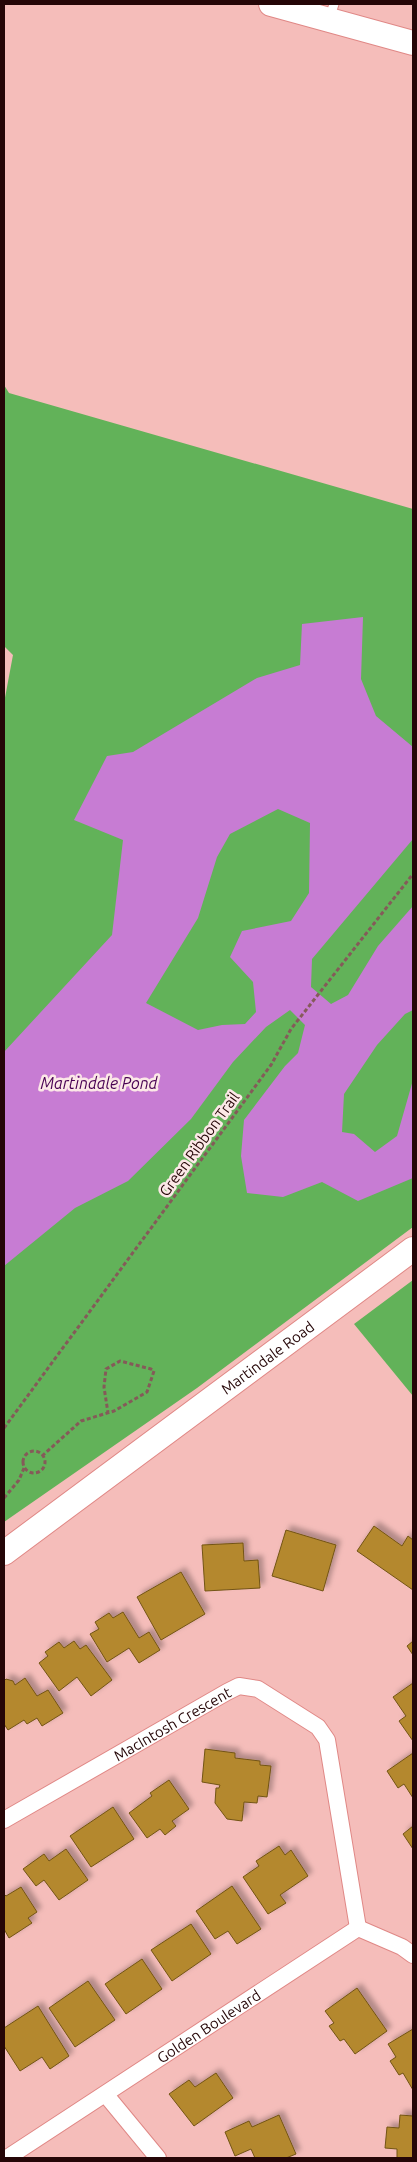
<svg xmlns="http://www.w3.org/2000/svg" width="417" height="2162" viewBox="0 0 417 2162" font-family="Ubuntu,sans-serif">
	<defs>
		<filter id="shadow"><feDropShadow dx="4.5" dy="-4.5" stdDeviation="2.5" flood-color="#0004"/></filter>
	</defs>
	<rect width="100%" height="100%" fill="#f5bdba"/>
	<!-- forest -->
	<path fill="#62b259" d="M4,385L9,393L413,509V1227L197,1388L4,1522V703L13,655L4,646Z
		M413,1280V1396L354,1324Z"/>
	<!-- water -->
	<path fill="#c77cd3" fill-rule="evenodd" d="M363,617L361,679L376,716L413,747V839L312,959L311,987L331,1004L348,995L378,946L413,906V1010L405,1014L377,1045L344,1094L342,1132L354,1134L375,1152L397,1136L413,1080V1178L358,1201L322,1182L283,1197L247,1193L241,1156L244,1120L285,1066L298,1053L305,1025L290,1010L266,1027L233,1062L191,1119L128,1181L75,1208L4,1266V1052L112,935L123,840L74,820L107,756L133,752L257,678L300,665L302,624ZM278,809L310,823L309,893L291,921L242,931L230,957L253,982L256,1012L245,1024L222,1025L198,1030L146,1003L198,918L217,857L230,834Z"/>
	<!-- building -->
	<path fill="#b4882d" stroke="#725414" filter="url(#shadow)" d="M374,1526L402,1546L408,1536L413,1540V1590L357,1551Z
		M286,1530L336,1545L323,1591L272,1576Z
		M243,1543L244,1561L258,1560L260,1588L205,1591L202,1545Z
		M181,1572L205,1614L161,1640L137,1597Z
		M123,1612L139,1638L149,1632L160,1650L139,1663L129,1648L107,1662L90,1634L99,1629L95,1622L109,1613L113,1618Z
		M74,1641L80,1649L86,1645L112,1680L91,1696L77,1677L59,1691L39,1663L48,1656L45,1652L59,1642L64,1648Z
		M413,1641V1655L407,1646Z
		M25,1678L37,1696L48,1690L63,1713L42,1726L37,1718L27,1724L24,1720L8,1730L4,1724V1681L6,1679L13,1681L15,1685Z
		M413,1683V1741L399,1721L406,1716L393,1697Z
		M205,1749L235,1753V1758L260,1761V1765L271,1766L267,1797L258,1796L257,1803L244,1802L242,1821L227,1819L215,1803L216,1788H219L220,1785L202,1782Z
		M413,1753V1798L404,1784L398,1788L387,1771Z
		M169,1780L189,1809L172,1821L176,1826L165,1835L160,1829L147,1838L129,1813L152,1796L150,1793Z
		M113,1807L134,1839L91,1867L70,1836Z
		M413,1826V1849L403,1834Z
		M279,1846L285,1855L291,1850L308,1876L280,1895L286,1903L268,1914L243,1877L259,1866L256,1861Z
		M66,1849L88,1880L59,1900L44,1880L36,1886L23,1869L44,1854L49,1861Z
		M232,1886L261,1929L237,1944L228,1931L215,1939L196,1911Z
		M21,1887L37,1912L28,1918L32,1923L9,1938L4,1929V1894L6,1896Z
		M191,1924L211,1954L172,1981L151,1950Z
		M142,1959L162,1989L126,2014L105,1984Z
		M88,1981L115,2020L75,2047L49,2008Z
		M357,1988L387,2031L355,2054L344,2039L340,2041L329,2026L334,2023L325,2011Z
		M38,2006L69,2056L50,2069L42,2057L20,2071L4,2046V2028Z
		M413,2029V2090L403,2073L399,2075L390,2061L396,2057L388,2044Z
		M216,2073L233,2098L194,2126L169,2094L189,2080L195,2087Z
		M279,2115L296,2154L286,2158H255L251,2149L235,2156L225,2132L249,2121L252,2127Z
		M400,2115L413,2116V2158H397V2149L385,2148L387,2127L399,2128Z"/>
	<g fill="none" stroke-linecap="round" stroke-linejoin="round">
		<defs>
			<path id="service" d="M329,20L334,4"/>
			<g id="minor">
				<path id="s1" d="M4,1820L227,1692L239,1686L258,1689L318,1727L327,1740L358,1928"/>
				<path d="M358,1928L402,1947L413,1955"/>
				<path d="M106,2095L158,2158"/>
				<path id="s2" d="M7,2158L358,1928"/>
			</g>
			<g id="secondary">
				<path d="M271,4L413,43"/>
				<path id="s3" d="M4,1553L413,1249"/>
			</g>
		</defs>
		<!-- service casing -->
		<use href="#service" stroke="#e08886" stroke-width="11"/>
		<!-- minor casing -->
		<use href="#minor" stroke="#e08886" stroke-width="18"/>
		<!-- secondary casing -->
		<use href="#secondary" stroke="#e08886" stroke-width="26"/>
		<!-- path -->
		<path stroke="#855a59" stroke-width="3" stroke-dasharray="4 2.5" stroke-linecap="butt" d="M4,1428L271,1065L291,1029L413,874
			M23 1462a11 11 0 1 1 22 0a11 11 0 1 1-22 0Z
			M42,1456L81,1421L114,1411L147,1392L154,1371L151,1369L120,1361L106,1369L104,1387L108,1413
			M4,1498L19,1480L24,1468"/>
		<!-- service -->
		<use href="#service" stroke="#fff" stroke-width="9"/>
		<!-- minor -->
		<use href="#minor" stroke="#fff" stroke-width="16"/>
		<!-- secondary -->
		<use href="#secondary" stroke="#fff" stroke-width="24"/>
	</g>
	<g text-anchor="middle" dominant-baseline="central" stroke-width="5" stroke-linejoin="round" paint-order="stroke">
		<!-- street labels -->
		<g font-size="15" fill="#250607" stroke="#fce8e7">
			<text transform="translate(199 1144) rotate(-54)">Green Ribbon Trail</text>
			<text stroke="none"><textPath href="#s3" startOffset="328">Martindale Road</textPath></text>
			<text stroke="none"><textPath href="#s1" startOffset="194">MacIntosh Crescent</textPath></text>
			<text stroke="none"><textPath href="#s2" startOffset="241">Golden Boulevard</textPath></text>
		</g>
		<!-- water labels -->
		<g font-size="16" font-style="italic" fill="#480053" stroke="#fce8e7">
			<text x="99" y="1083">Martindale Pond</text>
		</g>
	</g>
	<!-- border -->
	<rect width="417" height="2162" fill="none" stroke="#250607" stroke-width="10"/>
</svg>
